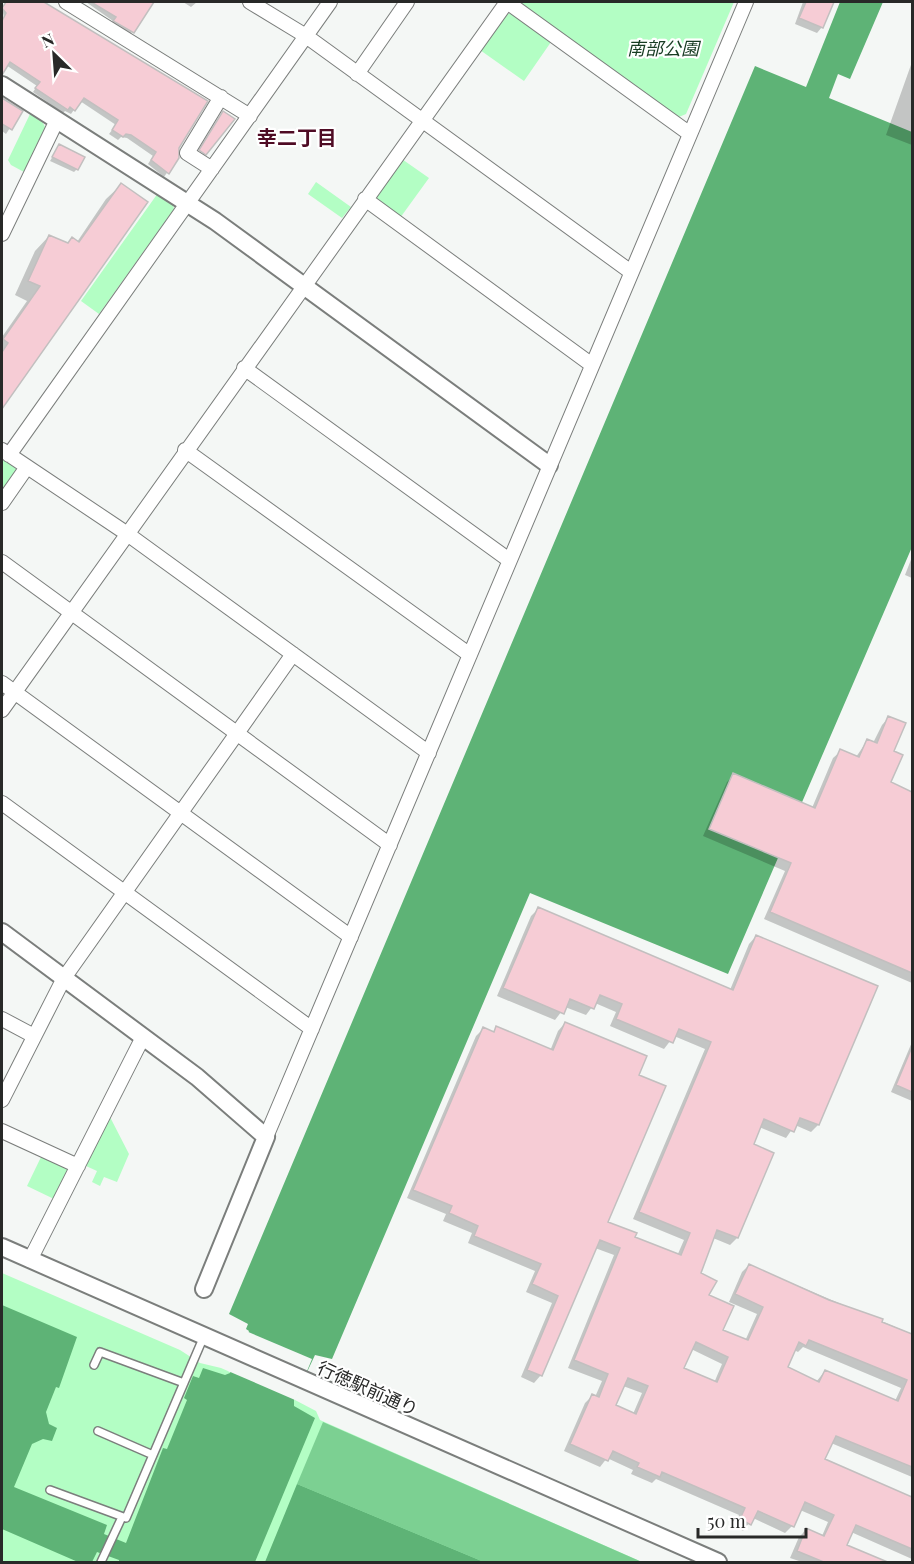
<svg xmlns="http://www.w3.org/2000/svg" width="914" height="1564" viewBox="0 0 914 1564" font-family="'Playfair Display','Noto Sans JP',serif">
	<rect width="100%" height="100%" fill="#f4f7f5"/>
	<!-- green -->
	<path fill="#b3fec4" d="M519,2H734L686,114L679,117Z
		M511,13L551,42L524,81L480,50L505,15Z
		M30,114L41,119L45,127L24,172L11,165L8,160Z
		M399,157L429,178L400,218L375,200L374,193Z
		M316,182L351,207L342,218L308,194Z
		M158,193L172,201L174,209L99,314L81,301Z
		M2,458L15,467L18,473L2,495Z
		M110,1117L129,1154L117,1182L104,1177L100,1186L92,1182L97,1171L86,1166Z
		M42,1155L69,1168L54,1199L27,1186Z
		M2,1273L180,1350L200,1363L221,1368L295,1400L316,1411L320,1420L642,1562H2Z"/>
	<!-- forest -->
	<path fill="#7cd092" d="M323,1422L642,1562H484L297,1484Z"/>
	<!-- water -->
	<path fill="#5eb376" d="M840,2H883L850,79L838,74L829,98L912,132V547L728,974L530,893L332,1359L315,1355L294,1400V1406L315,1418L255,1562H119V1560L97,1552L92,1562H78L2,1529V1305L77,1337L59,1388L56,1387L46,1412L49,1424L57,1428L52,1441L43,1439L32,1444L14,1487L107,1525L104,1534L126,1543L163,1448L167,1449L187,1400L184,1398L193,1376L199,1378L203,1368L225,1375L230,1373L249,1331L246,1329L248,1324L229,1314L755,66L806,87Z
		M297,1484L484,1562H265Z"/>
	<!-- pier -->
	<path fill="#f4f7f5" d="M246,1331L312,1359L295,1400L228,1371Z"/>
	<!-- shadow -->
	<path fill="#0003" fill-rule="evenodd" d="M6,2H42L206,101L178,148V157L164,177L148,164L153,156L127,138L121,137L118,140L109,134L116,125L80,101L71,114L65,111L63,113L33,92L37,86L6,65L2,71L4,18L2,8Z
		M86,2H152L129,36L110,25L113,21Z
		M183,2H197L191,7Z
		M803,2H833L822,27L817,33L795,24Z
		M912,62V145L886,135Z
		M2,99L21,111L6,134L2,131Z
		M59,146L77,169L74,172L50,161Z
		M121,185L146,202L2,407V337L27,301L15,295L35,251L49,236L67,244L77,242L106,199Z
		M912,557V578L905,575Z
		M889,717L892,752L889,783L912,793V983L764,919L785,871L703,836L727,782L734,775L812,808L833,758L841,751L856,757L867,741L873,743L882,725Z
		M538,909L730,990L749,944L756,936L876,986L818,1125L811,1132L795,1125L786,1138L759,1127L752,1145L772,1153L737,1238L730,1245L713,1238L699,1274L721,1331L745,1341L757,1314L729,1302L742,1272L749,1265L912,1334V1477L831,1443L823,1459L912,1498V1559L851,1532L845,1545L888,1562H802L790,1558L799,1537L806,1530L822,1536L828,1522L800,1510L792,1526L785,1533L753,1518L743,1531L734,1526L739,1515L656,1479L652,1483L631,1474L633,1470L607,1458L600,1467L564,1451L585,1403L592,1396L595,1397L602,1381L568,1368L614,1255L595,1248L541,1375L534,1383L521,1377L552,1303L526,1292L535,1271L468,1243L472,1233L443,1221L446,1214L407,1198L476,1036L483,1029L492,1033L496,1028L550,1051L558,1031L565,1023L638,1076L606,1223L633,1238L677,1256L684,1240L633,1219L705,1049L674,1036L664,1049L610,1026L616,1012L595,1003L586,1015L565,1007L555,1020L497,996L531,916ZM803,1347L901,1388L895,1401L825,1371L816,1382L786,1368L794,1350L798,1352ZM691,1349L722,1364L714,1383L682,1369ZM623,1386L642,1393L633,1414L614,1406Z
		M912,1042V1101L891,1092Z"/>
	<!-- building -->
	<path fill="#f6ccd5" stroke="#c2bfbf" stroke-width="1.5" fill-rule="evenodd" d="M6,2H44L208,101L179,148V158L169,174L151,160L156,152L131,135L126,134L123,137L112,130L118,120L84,98L75,111L70,107L68,110L35,88L40,82L10,62L2,75V21L6,13L2,8Z
		M91,2H154L134,33L113,21L116,17Z
		M806,2H834L823,28L799,18Z
		M2,98L23,111L12,130L2,124Z
		M223,111L235,119L206,155L199,150Z
		M59,144L85,157L78,170L52,157Z
		M121,183L148,202L2,409V352L8,343L3,339L40,286L28,281L49,235L68,243L72,237L79,242Z
		M888,716L906,723L894,751L903,755L891,782L912,792V973L770,912L791,863L709,829L733,773L815,808L840,749L859,757L867,739L877,743Z
		M538,907L733,990L756,935L878,986L819,1125L800,1118L794,1132L764,1119L754,1144L774,1153L738,1238L717,1230L701,1273L717,1281L709,1295L734,1306L723,1330L748,1340L763,1307L735,1294L749,1264L829,1300L883,1319L882,1322L912,1334V1467L836,1436L825,1459L912,1497V1549L856,1525L847,1545L890,1563H826L797,1551L806,1528L824,1536L834,1515L805,1502L794,1527L758,1511L751,1525L740,1519L745,1508L662,1472L660,1477L637,1467L639,1463L613,1451L608,1461L570,1444L592,1394L599,1397L608,1374L574,1360L620,1248L600,1240L542,1376L527,1370L558,1296L532,1284L541,1264L474,1236L478,1226L449,1213L452,1206L413,1190L483,1027L494,1032L496,1026L553,1050L565,1022L647,1056L639,1075L666,1086L608,1222L637,1233L635,1237L681,1255L690,1233L639,1212L711,1042L679,1029L673,1043L628,1024L616,1019L622,1004L600,995L594,1009L570,999L564,1014L503,988ZM809,1340L907,1380L898,1401L825,1370L819,1382L788,1367L799,1342L806,1346ZM696,1342L728,1357L717,1382L684,1368ZM628,1378L648,1386L636,1414L616,1405Z
		M912,1047V1092L896,1085Z"/>
	<g fill="none" stroke-linecap="round" stroke-linejoin="round">
		<defs>
			<path id="service" d="M94,1365L100,1352L184,1383
				M98,1431L153,1455
				M50,1490L126,1518L204,1336
				M101,1562L122,1517"/>
			<path id="minor" d="M66,2L250,116
				M250,2L306,36L631,272
				M357,74L407,2
				M212,169L187,153L221,97
				M365,199L592,365
				M2,234L57,120
				M244,368L509,560
				M2,450L126,533L429,753
				M185,450L470,655
				M9,455L330,2
				M2,503L27,467
				M2,562L390,845
				M2,683L351,937
				M2,710L507,2L690,134
				M2,803L312,1029
				M2,1019L34,1036
				M2,1100L64,978L293,654
				M2,1131L78,1166
				M266,1137L746,2
				M30,1260L143,1037"/>
			<path id="tertiary" d="M2,85L215,221L549,465
				M2,932L197,1077L266,1137L204,1289
				M2,1247L718,1562"/>
		</defs>
		<!-- service casing -->
		<use href="#service" stroke="#7b7e7c" stroke-width="10"/>
		<!-- minor casing -->
		<use href="#minor" stroke="#7b7e7c" stroke-width="16"/>
		<!-- tertiary casing -->
		<use href="#tertiary" stroke="#7b7e7c" stroke-width="20"/>
		<!-- service -->
		<use href="#service" stroke="#fff" stroke-width="7"/>
		<!-- minor -->
		<use href="#minor" stroke="#fff" stroke-width="14"/>
		<!-- tertiary -->
		<use href="#tertiary" stroke="#fff" stroke-width="16"/>
	</g>
	<g text-anchor="middle" dominant-baseline="central" stroke-width="4.5" stroke-linejoin="round" paint-order="stroke">
		<!-- park labels -->
		<g font-size="18" font-style="italic" fill="#183c23" stroke="#fff">
			<text x="663" y="48">南部公園</text>
		</g>
		<!-- street labels -->
		<g font-size="18" fill="#282928" stroke="#fff">
			<text transform="translate(368 1388) rotate(24)">行徳駅前通り</text>
		</g>
		<!-- neighbourhood labels -->
		<g font-size="20" font-weight="bold" fill="#4f0b24" stroke="#fff">
			<text x="297" y="136">幸二丁目</text>
		</g>
	</g>
	<!-- border -->
	<rect width="914" height="1564" fill="none" stroke="#282928" stroke-width="6"/>
	<!-- north arrow -->
	<g transform="translate(54 54) rotate(335)" stroke="#ffffff" stroke-width="4.5" paint-order="stroke">
	<path d="M0-4.5L10 22L0 15L-10 22Z" fill="#282928"/>
	<text y="-9" font-size="16" font-weight="bold" text-anchor="middle" fill="#282928">N</text>
	</g>
	<!-- scale -->
	<path d="M698 1528v9h108v-9" fill="none" stroke="#282928" stroke-width="3"/>
	<text x="707" y="1528" font-size="18" fill="#282928" stroke="#ffffff" stroke-width="4.5" paint-order="stroke">50 m</text>
</svg>
